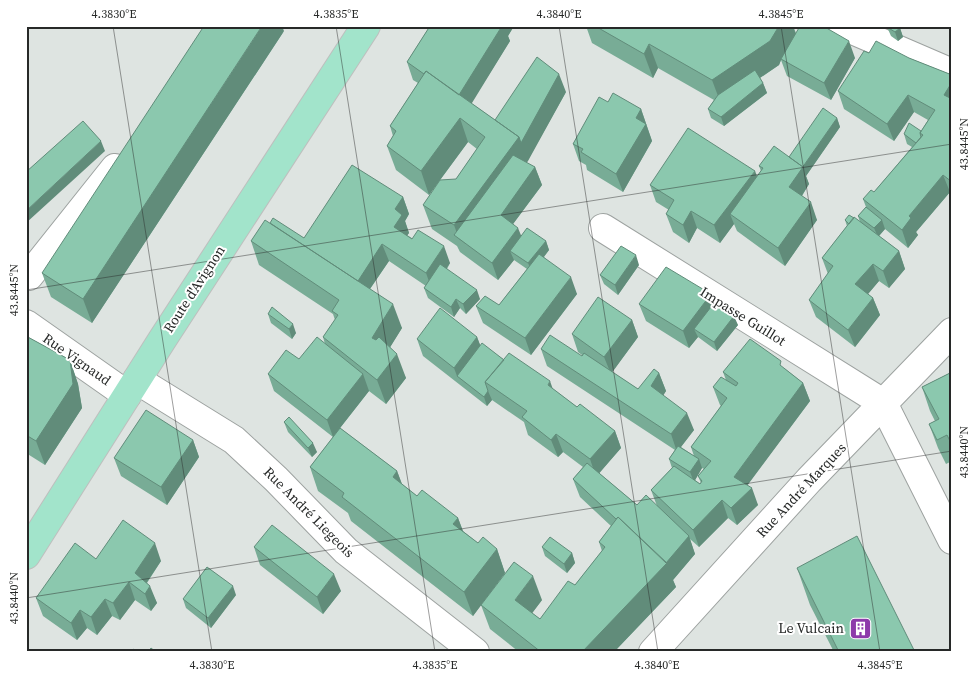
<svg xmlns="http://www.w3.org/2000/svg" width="978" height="678" viewBox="0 0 978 678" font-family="'Source Serif 4',serif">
	<rect width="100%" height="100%" fill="#dee4e1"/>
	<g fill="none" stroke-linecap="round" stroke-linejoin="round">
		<defs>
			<path id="minor" d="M843,26L952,73
				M603,228L883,403L952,540
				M29,276L115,168
				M26,324L127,395
				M137,380L234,440L276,479L346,551L475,652
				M653,652L809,480L952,332"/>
			<path id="major" d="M26,555L162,340L366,26"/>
		</defs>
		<!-- minor casing -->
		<use href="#minor" stroke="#9da2a0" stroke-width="30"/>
		<!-- major casing -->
		<use href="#major" stroke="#bebfbe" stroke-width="30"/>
		<!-- minor -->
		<use href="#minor" stroke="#fff" stroke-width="28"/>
		<!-- major -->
		<use href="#major" stroke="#a2e4cb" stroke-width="28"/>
	</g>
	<!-- wall -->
	<path fill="#78ac96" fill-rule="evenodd" d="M430,26H514L508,36L510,41L471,103L495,120L566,92L526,163L535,167L542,185L513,224L521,236L546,241L549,250L544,257L577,294L531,355L483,323L476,306L499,305L527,269L514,260L498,280L460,252L457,246L432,229L423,205L456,179L477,149L468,142L429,195L396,170L387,146L393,136L390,126L418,83L413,80L407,62Z
		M586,26H793L796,33L855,58L831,100L787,76L781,60L779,65L760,78L763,83L767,93L724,126L711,118L708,109L714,100L658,68L653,78L592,43Z
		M887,27L900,28L903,37L898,41L891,36Z
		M284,31L92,323L51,297L42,273Z
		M869,53L909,58L952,75V194L950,192L916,232L918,235L908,248L885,229L879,236L899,251L905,269L889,288L879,281L868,294L873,298L880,315L855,347L816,317L809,300L828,274L822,258L847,226L845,220L860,222L858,216L866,207L863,199L874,192L912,147L907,144L904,134L921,131L928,120L914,112L894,141L844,109L838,91Z
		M608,102L641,109L652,141L623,192L587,170L586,165L579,161L573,144Z
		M837,118L840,127L806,176L809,184L802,196L817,220L785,266L737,231L734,224L720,243L697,228L689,243L673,232L666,214L669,210L656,202L650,185L757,176L761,171L759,166L789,157Z
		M403,197L409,214L405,221L409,233L407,235L450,263L447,269L480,299L466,314L460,308L454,317L428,298L424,288L426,286L389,261L370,289L402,328L390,347L406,378L386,404L369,391L340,428L397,471L402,484L417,496L458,518L463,531L478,543L497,549L505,573L473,616L351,521L348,513L318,491L310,467L333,437L274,391L268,374L299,359L325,344L323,337L335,320L333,314L259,265L251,241L270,223L304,238Z
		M639,265L618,295L604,284L600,275Z
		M714,303L738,325L717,351L698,337L689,348L646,321L639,304Z
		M268,314L296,333L292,339L271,323Z
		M632,320L638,337L612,372L638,389L659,373L666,391L663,395L694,430L681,447L694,456L691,447L721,406L720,405L713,387L726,380L723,372L784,368L803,383L810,401L747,485L758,505L737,525L728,518L699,547L690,539L695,554L673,580L676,587L614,652H519L490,629L481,605L542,600L532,613L540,619L575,585L602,551L599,542L611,526L580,497L573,479L583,467L563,452L558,457L528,435L524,422L492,400L487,406L423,356L417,339L477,337L480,345L553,389L577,407L615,431L621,448L599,473L637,505L657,506L651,490L672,468L669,459L675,450L547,366L541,349L582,356V355L578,352L572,334ZM702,468L704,469L698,476L701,483L700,484L695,480Z
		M26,336L70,360L78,384L82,408L45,465L26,453Z
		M952,372V461L946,464L938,448L929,424L935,421L930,411L922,387Z
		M284,422L317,452L312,457L288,432Z
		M193,440L199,457L167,505L121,476L114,458Z
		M254,547L341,591L323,614L260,565Z
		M542,547L572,553L575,563L567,573L545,556Z
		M96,559L161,561L147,583L157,603L151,611L135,600L120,620L112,616L97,635L87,628L77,640L43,616L36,598Z
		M797,568L915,652H834L810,605Z
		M236,595L211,628L186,608L183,599Z"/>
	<!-- shaded-wall -->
	<path fill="#618c7a" d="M262,26H282L284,31L92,323L83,299Z
		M502,26H514L508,36L510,41L464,116L457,98Z
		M779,26H793L796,35L781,59V60L779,65L721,104L712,80Z
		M900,28L903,37L898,41L895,32Z
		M849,41L855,58L831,100L824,83Z
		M649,44L658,68L653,78L644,54Z
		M559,74L566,92L528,161L466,244L459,239L454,225Z
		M952,82V110L944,95Z
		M763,83L767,93L724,126L721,117Z
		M908,95L914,112L894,141L887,124Z
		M641,109L652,141L623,192L616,174L636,118Z
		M460,118L468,142L429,195L421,171Z
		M837,118L840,127L806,176L809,184L796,205L789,187Z
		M101,141L105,151L26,223V211Z
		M535,167L542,185L507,232L501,215Z
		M755,171L762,188L730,214L734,224L720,243L714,225Z
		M943,175L950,192L916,232L918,235L908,248L902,230L909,216Z
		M403,197L409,214L405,221L409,233L401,244L394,227L395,209Z
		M811,202L817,220L785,266L778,248Z
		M691,211L697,228L689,243L683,225Z
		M882,220L885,229L878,237L874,228Z
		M518,228L525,245L510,251L514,260L498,280L492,263Z
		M546,241L549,250L532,272L528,263Z
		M382,244L389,261L361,302L355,284Z
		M444,246L450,263L432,290L426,273Z
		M899,251L905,269L889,288L883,271Z
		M636,255L639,265L618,295L615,285Z
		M873,264L879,281L862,301L855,284Z
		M571,277L577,294L531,355L525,338Z
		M477,290L480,299L466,314L463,304Z
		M711,294L717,312L694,329L698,337L689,348L683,331Z
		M873,298L880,315L855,347L848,330Z
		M456,299L460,308L454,317L451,307Z
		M393,304L402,328L381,362L372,338Z
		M734,316L738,325L717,351L714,342Z
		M632,320L638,337L611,374L604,357Z
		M293,324L296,333L292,339L289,329Z
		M477,337L484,355L457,376L454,368Z
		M397,354L406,378L386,404L377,380Z
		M70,360L78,384L82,408L45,465L36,441Z
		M659,373L666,391L658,404L651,386Z
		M363,374L369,391L333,437L327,420Z
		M550,381L556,398L548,385Z
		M803,383L810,401L741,494L734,477Z
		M488,391L492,400L487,406L484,397Z
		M687,413L694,430L677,452L671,434Z
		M615,431L621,448L596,477L590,459Z
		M556,434L563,452L558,457L551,440Z
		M193,440L199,457L167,505L161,487Z
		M313,443L317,452L312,457L308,448Z
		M699,459L702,468L694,482L690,472Z
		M397,471L406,495L393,477Z
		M752,488L758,505L737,525L731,508Z
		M722,500L728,518L699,547L693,530Z
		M458,518L467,542L453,524Z
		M689,536L695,554L673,580L676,587L614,652H582L664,565Z
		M155,543L161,561L141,591L135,573Z
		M497,549L505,573L473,616L464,592Z
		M572,553L575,563L567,573L564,564Z
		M334,574L341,591L323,614L317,597Z
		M533,576L542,600L524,624L515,600Z
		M129,582L135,600L120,620L113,603Z
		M150,586L157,603L151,611L145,594Z
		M233,586L236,595L211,628L208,618Z
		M105,599L112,616L97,635L91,617Z
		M80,610L87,628L77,640L71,623Z"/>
	<!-- building -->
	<path fill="#8bc8ae" stroke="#618c7a" d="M204,26H262L83,299L42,273Z
		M430,26H502L459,95L426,71L424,74L407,62Z
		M595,26H779L770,41L712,80L649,44L644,54Z
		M800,26H823L849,41L824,83L781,59Z
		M888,26H898L900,28L895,32L887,27Z
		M876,41L909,58L952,75V82L944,95L952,99V182L943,175L909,216L911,218L902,230L863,199L871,190L874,192L923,135L920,133L935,110L908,95L887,124L838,91L864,51L869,53Z
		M537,57L559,74L521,143L519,137L495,120Z
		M755,70L763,83L721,117L708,109L718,95Z
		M426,71L519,137L454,225L423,205L440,180L456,179L485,137L460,118L421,171L387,146L396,131L390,126Z
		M613,93L641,109L636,118L646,124L616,174L581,152L583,149L573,144L599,97L608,102Z
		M823,108L837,118L802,168L803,167L789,157Z
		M83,121L101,141L26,211V172Z
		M909,123L921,131L920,133L921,137L916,143L904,134Z
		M688,128L755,171L714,225L691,211L683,225L666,214L674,200L650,185Z
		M774,146L803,167L789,187L811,202L778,248L730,214L763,168L759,166Z
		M513,155L535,167L501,215L518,228L492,263L454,235Z
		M352,165L403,197L395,209L402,215L394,227L412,239L418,230L444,246L426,273L382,244L358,281L270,223L273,218L304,238Z
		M866,207L882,220L874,228L858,216Z
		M849,215L854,218L849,224L845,220Z
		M854,217L899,251L883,271L873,264L855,284L873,298L848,330L809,300L833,266L822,258Z
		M265,220L393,304L372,338L376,340L379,337L397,354L377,380L323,337L338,315L332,311L339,300L251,241Z
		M527,228L546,241L528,263L510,251Z
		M621,246L636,255L615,285L600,275Z
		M539,254L571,277L525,338L476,306L485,296L499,305Z
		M440,264L477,290L463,304L456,299L451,307L424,288Z
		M666,267L711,294L683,331L639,304Z
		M598,297L632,320L604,357L572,334Z
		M714,303L734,316L714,342L694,329Z
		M272,307L293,324L289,329L268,314Z
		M440,308L477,337L454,368L417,339Z
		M550,335L582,356L584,353L638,389L654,369L659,373L651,386L687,413L671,434L541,349Z
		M26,336L70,360L73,384L36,441L26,435Z
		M317,337L363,374L327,420L268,374L286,350L299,359Z
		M750,339L781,361L780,365L803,383L734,477L752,488L731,508L722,500L693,530L651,490L674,466L700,484L702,481L698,476L711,461L691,447L727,398L713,387L721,377L736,386L738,383L723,372Z
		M482,343L504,360L485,382L488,391L484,397L457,376Z
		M509,353L550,381L548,385L577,407L580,404L615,431L590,459L556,434L551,440L522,417L527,411L485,382Z
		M952,372V445L947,435L937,440L929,424L939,419L922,387Z
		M146,410L193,440L161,487L114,458Z
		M289,417L313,443L308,448L284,422Z
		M340,428L397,471L393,477L417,496L422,490L458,518L453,524L478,543L483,537L497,549L464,592L342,497L344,493L310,467Z
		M678,446L699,459L690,472L669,459Z
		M587,463L637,505L646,495L689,536L666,563L618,517L616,519L573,479Z
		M618,517L667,563L582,652H541L481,605L514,562L533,576L515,600L540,619L568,581L575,585L605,547L599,542Z
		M123,520L155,543L135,573L150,586L145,594L129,582L113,603L105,599L91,617L80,610L71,623L36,598L75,543L96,559Z
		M272,525L334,574L317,597L254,547Z
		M857,536L915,652H839L797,568Z
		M550,537L572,553L564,564L542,547Z
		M207,567L233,586L208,618L183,599Z
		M151,648L156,652H148Z
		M133,649L137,652H130Z"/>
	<!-- ticks -->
	<path fill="none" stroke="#272928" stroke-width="1" stroke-opacity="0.45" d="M113,26L212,652M336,26L435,652M559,26L658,652M781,26L880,652M26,290L952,144M26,598L952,451"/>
	<!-- icons -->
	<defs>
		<symbol id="building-square" viewBox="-11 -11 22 22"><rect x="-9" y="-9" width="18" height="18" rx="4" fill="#8d3baa" stroke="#fff"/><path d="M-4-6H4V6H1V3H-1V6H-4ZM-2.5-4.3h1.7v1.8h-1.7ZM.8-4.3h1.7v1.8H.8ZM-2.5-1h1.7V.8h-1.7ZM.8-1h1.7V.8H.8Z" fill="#fff"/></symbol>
	</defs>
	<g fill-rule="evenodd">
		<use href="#building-square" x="848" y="616" width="25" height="25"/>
	</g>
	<g text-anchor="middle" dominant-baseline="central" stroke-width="4" stroke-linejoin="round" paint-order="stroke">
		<!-- street labels -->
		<g font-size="14" fill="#272928" stroke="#fff">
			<text transform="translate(194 289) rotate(-57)">Route d'Avignon</text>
			<text transform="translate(743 316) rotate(32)">Impasse Guillot</text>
			<text transform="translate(77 359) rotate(35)">Rue Vignaud</text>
			<text transform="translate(801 490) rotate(-47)">Rue André Marques</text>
			<text transform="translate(309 512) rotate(45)">Rue André Liegeois</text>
		</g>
		<!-- poi labels -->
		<g font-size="14" fill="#272928" stroke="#fff" text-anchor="end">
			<text x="844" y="628">Le Vulcain</text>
		</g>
	</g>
	<!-- border -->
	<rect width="978" height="678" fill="none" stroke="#ffffff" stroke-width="55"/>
	<rect x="28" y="28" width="922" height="622" fill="none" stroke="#272928" stroke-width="2"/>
	<g font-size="12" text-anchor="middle" fill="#272928">
		<text x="114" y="18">4.3830°E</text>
		<text x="336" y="18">4.3835°E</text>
		<text x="559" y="18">4.3840°E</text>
		<text x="781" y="18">4.3845°E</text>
		<text transform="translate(964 144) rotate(-90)" y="4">43.8445°N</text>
		<text transform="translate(14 290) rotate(-90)" y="4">43.8445°N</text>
		<text transform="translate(964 452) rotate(-90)" y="4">43.8440°N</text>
		<text transform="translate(14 598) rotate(-90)" y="4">43.8440°N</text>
		<text x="212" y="669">4.3830°E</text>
		<text x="435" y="669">4.3835°E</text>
		<text x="657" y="669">4.3840°E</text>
		<text x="880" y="669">4.3845°E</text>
	</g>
</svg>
